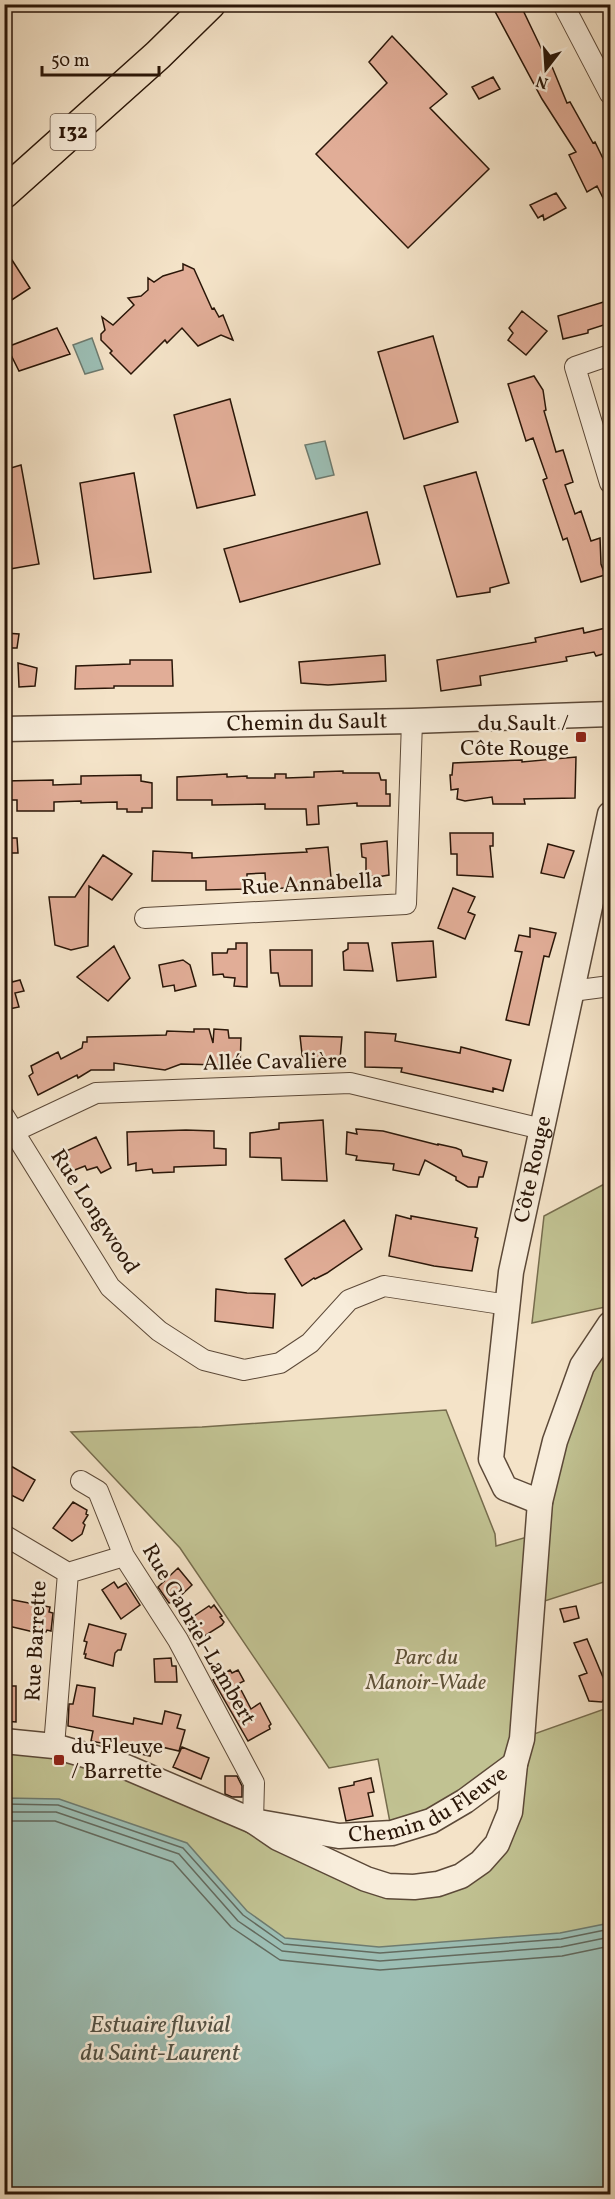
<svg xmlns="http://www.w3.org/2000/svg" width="615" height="2199" viewBox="0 0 615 2199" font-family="Vollkorn,serif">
	<rect width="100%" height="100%" fill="#f4e3c8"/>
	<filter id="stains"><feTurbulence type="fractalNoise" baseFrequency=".00333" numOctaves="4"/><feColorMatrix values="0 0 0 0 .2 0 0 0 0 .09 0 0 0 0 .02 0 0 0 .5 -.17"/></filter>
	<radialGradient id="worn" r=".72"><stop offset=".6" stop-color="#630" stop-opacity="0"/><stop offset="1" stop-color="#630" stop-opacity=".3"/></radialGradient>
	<!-- green -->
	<path fill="#c1c292" stroke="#766c4d" stroke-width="1.5" d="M610,1181V1306L532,1323L544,1216Z
		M610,1325V1580L532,1605L523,1738L610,1707V1959L5,2194L4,1742L54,1746L388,1886L481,1862L515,1764L392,1833L378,1759L329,1768L180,1548L71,1432L202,1427L446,1410L495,1534L496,1546L538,1534L540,1502Z"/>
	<!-- water -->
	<path fill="#9cbeb4" stroke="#6e7b6f" stroke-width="1.5" d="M92,338L103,369L85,374L73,345Z
		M325,441L334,475L316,479L305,445Z
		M5,1798L59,1799L187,1843L247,1911L285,1938L379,1947L560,1933L610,1923V2194H5Z"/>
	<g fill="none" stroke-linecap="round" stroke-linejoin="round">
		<!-- shore -->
		<path stroke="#636a5e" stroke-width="1.5" d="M4,1804L58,1805L183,1848L243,1915L284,1944L380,1953L561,1939L610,1929
			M4,1812H56L179,1854L238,1921L282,1951L380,1961L561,1947L610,1937
			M4,1821H55L173,1862L231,1927L280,1960L380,1970L562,1956L610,1946"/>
	</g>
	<!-- building -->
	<path fill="#e1ad97" stroke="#2a1608" stroke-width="1.5" d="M491,4H520L544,54L546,52L567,103L570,102L593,143L595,142L610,173V212L597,186L587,192L569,155L576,152L542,99Z
		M392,36L447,94L430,108L489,169L408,248L316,154L387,83L369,62Z
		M493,77L500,89L479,99L472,87Z
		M556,193L566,208L544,220L543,215L538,218L530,205Z
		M12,260L30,288L4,305V265Z
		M183,264L194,269L212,309L214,308L219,317L223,315L233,340L221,335L198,346L182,328L167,343L165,340L131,374L110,353L112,351L101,340V334L105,330L102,317L113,325L134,305L128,298L141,296L148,290V278L154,282L163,276L183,270Z
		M610,300V323L588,330V333L563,339L558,316Z
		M522,311L547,331L526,355L508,340L513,333L509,328Z
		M57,328L70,354L19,371L7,347Z
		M433,336L458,422L404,439L378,352Z
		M534,376L543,390L546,410L544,411L556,452L563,450L573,482L565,485L575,514L581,511L591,541L600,538L601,564L605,575L581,582L567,538L563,540L543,480L547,478L533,438L526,441L508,384Z
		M230,399L255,495L197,508L174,415Z
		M21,465L39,564L4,570V470Z
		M476,472L509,583L490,588V592L457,597L424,486Z
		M134,473L151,572L94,579L80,483Z
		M367,512L380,564L240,602L224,549Z
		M610,627V652L596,656L594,652L566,657L567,661L480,676L481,685L441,691L437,660L536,642L535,638L583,628L584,633Z
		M5,633L19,634L17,648H4Z
		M385,655L386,681L328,685L301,683L299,662Z
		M130,660H172L173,686H114V688L75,689L76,666L130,664Z
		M18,663L37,668L35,686L19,687Z
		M576,757L575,798L524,799L525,804H493L492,797L465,801L457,799L458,789L451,790L450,775H452L453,763L522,760V762Z
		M343,771V773H379L381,780H386V794H390V806H357V803L318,806L319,824L307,825L306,809H265V804L212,805V800H177V777L227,774V777L247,776V778H275V774H286V778L314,777V772Z
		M141,775V781L152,783V808H142V812H127V809H117V802L81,803V801L54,802V811H17V800H4V781L53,780V785L81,784V776Z
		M450,833H493V846H490L493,877L457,875V854H451Z
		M4,838H17L18,853H4Z
		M387,841L389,875L377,877L366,875V858L362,857L361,844Z
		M548,844L574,851L564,878L541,873Z
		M328,847L332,888L304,891V887L266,889L265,873L247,874V889L206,890V881H152L153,851L192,853V858L307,852L306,849Z
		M103,855L132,874L112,900L89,886L88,946L71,950L55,945L49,897H75Z
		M453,888L475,897L468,912L475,915L465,939L438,928Z
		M530,928L556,933L549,957L544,956L529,1025L506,1020L522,952L515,951L519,935L530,937Z
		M433,941L436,977L397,981L392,943Z
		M236,943H247V987L234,986L235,978L224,977L223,974L213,975L212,953H227L228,949H236Z
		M348,943H368L373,971L344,970L343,952L348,949Z
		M114,946L130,978L108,1001L77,977Z
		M270,950H312V986H280L278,973H271Z
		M183,960L190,965L196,986L175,991L174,985L163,987L159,965Z
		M4,969H9L12,982L20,980L24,991L15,993L19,1007L4,1010Z
		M194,1029H209L213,1043L214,1029L228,1030L229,1038H241L240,1067L234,1069L220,1065L181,1064L165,1070L114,1063V1070H91L78,1078L77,1075L38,1095L29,1076L33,1073L31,1066L58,1052L61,1059L82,1048L83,1042H87V1037L166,1035L167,1031L194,1032Z
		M365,1032L396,1034L395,1041L460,1053L461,1047L511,1060L503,1091L493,1088V1092L401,1072L402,1068L365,1067Z
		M300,1036L342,1037L340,1059L331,1060L315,1068L303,1063Z
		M323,1120L327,1181L282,1180L281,1158L250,1157V1133L279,1129V1123Z
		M356,1129L383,1131L438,1145V1144L456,1148L461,1150L463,1156L487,1162L483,1177H479L477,1187H468L456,1180V1177L425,1160L419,1175L393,1170L394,1164L356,1160L357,1156L346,1154L347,1132L357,1134Z
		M186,1130L214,1131V1148L226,1149V1165L174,1167V1172L153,1173L152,1169L136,1171V1163L128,1165L127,1132Z
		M96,1137L111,1168L101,1173L97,1167L87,1170L85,1166L72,1171L62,1153Z
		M396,1215L411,1219V1216L477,1228L475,1237L478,1238L472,1271L434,1266L389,1256Z
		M344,1220L362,1249L327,1273L315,1279L314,1278L302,1286L285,1259Z
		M216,1289L247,1293L275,1294L273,1328L215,1321Z
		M4,1462L35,1480L23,1501L7,1493L4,1487Z
		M73,1502L87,1510L86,1514L88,1515L83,1523L85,1525L82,1534L72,1541L53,1528Z
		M178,1568L192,1585L174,1602L169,1603L158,1587Z
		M114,1582L118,1588L126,1583L140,1605L121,1619L102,1590Z
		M8,1599L50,1607L49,1612L53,1613L51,1631L47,1630L46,1632L38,1631V1633L4,1625Z
		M214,1605L222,1616L220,1617L224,1622L222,1625L195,1642L187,1630L190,1628L188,1620L209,1606L211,1608Z
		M576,1606L579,1618L564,1622L560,1609Z
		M89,1624L126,1634L121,1650H118L115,1653L113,1666L85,1658L86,1654H84L87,1642L84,1641Z
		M587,1639L610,1694L606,1696L602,1702L589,1701L579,1676L587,1673L574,1643Z
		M171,1658L172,1666H176L177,1682H155L154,1659Z
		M230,1670L232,1673L238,1670L244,1681L238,1684L251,1709L260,1703L271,1724L269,1726L270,1729L248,1741L213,1680Z
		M77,1685L95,1688L93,1716L133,1724L134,1718L162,1724L165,1711L181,1715L177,1728L185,1730L179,1751L153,1745L150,1756L136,1753V1750L91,1741L93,1731L68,1726L69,1704H73Z
		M4,1686H16V1722L4,1721Z
		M182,1747L209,1758L201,1779L173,1767Z
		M225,1776H237L242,1786V1797H232L225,1794Z
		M371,1778L374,1792L368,1793L373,1816L346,1821L339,1788L354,1785V1782Z"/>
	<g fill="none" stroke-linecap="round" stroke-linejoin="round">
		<defs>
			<path id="minor" d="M563,4L610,94
				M610,355L575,367L610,483
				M145,918L406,904L412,721
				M572,991L610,986
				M4,1116L110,1287L159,1331L204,1360L244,1370L280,1363L310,1343L349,1300L384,1286L508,1305
				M13,1132L96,1093L350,1083L542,1129
				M81,1481L98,1491L124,1556L178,1640L254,1783L253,1821
				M4,1535L68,1573L54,1746
				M68,1573L124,1556"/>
			<g id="tertiary">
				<path id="s1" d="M4,729L412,721L610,714"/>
				<path id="s2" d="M540,1502L505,1488L491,1459L511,1272L610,814"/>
				<path id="s3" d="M4,1741L54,1746L126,1767L253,1821L339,1836L392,1833L431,1821L465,1801L515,1764"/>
				<path d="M253,1821L278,1838L366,1879L388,1886L414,1887L438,1884L461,1876L481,1862L497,1844L510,1812L515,1764L522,1739L540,1502L555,1441L582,1366L610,1324"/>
			</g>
			<path id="primary" d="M4,193L158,55L210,4"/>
		</defs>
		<!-- minor casing -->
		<use href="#minor" stroke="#5c4938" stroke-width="22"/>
		<!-- tertiary casing -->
		<use href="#tertiary" stroke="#5c4938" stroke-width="27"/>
		<!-- primary casing -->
		<use href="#primary" stroke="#2a1608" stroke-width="33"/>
		<!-- minor -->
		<use href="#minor" stroke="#f8eddb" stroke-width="20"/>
		<!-- tertiary -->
		<use href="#tertiary" stroke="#f8eddb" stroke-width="24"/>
		<!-- primary -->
		<use href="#primary" stroke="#f4e3c8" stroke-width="30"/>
	</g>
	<!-- markers -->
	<g fill="#8f2418" stroke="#f8eddb" stroke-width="2">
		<rect x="575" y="731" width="12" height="12" rx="3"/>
		<rect x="53" y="1754" width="12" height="12" rx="3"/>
	</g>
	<g text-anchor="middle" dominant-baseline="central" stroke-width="5" stroke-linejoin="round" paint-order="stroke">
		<!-- shield labels -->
		<rect fill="#f8eddb" stroke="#685647" stroke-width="1.5" x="50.5" y="114" width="45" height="36" rx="4.5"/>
		<g font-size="21" font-weight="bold" fill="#2a1608">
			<text x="73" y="132">132</text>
		</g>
		<!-- street labels -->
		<g font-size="22" fill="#2a1608" stroke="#f8eddb">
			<text stroke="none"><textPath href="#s1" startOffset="303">Chemin du Sault</textPath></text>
			<text transform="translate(312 885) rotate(-3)">Rue Annabella</text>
			<text transform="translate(275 1063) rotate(-1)">Allée Cavalière</text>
			<text stroke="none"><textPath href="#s2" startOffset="363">Côte Rouge</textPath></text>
			<text transform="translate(94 1212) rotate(57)">Rue Longwood</text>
			<text transform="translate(198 1635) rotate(60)">Rue Gabriel-Lambert</text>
			<text transform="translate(37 1641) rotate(-87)">Rue Barrette</text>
			<text stroke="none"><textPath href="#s3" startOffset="447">Chemin du Fleuve</textPath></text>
		</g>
		<!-- poi labels -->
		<g font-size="22" fill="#2a1608" stroke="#f8eddb" text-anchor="end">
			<text x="569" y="724">du Sault /<tspan x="569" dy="25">Côte Rouge</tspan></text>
			<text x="71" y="1747" text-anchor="start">du Fleuve<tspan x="71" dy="25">/ Barrette</tspan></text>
		</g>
		<!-- park labels -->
		<g font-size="22" font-style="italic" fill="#5f5238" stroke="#f8eddb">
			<text x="426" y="1658">Parc du<tspan x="426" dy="25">Manoir-Wade</tspan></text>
		</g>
		<!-- water labels -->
		<g font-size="24" font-style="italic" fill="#525144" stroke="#f8eddb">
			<text x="160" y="2026">Estuaire fluvial<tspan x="160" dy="28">du Saint-Laurent</tspan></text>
		</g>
	</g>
	<!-- margin -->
	<rect width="615" height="2199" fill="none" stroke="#f4e3c8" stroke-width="24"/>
	<rect x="6" y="6" width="603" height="2187" fill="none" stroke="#2a1608" stroke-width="3"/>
	<rect x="12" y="12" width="591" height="2175" fill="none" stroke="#2a1608" stroke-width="1.5"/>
	<!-- north arrow -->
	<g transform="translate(546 69) rotate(197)" stroke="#f8eddb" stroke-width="4.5" paint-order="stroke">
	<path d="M0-4.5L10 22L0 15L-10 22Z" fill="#2a1608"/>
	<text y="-9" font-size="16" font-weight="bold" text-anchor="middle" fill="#2a1608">N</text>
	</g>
	<!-- scale -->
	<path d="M42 66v9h117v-9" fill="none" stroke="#2a1608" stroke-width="3"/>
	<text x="51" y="66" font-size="18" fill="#2a1608" stroke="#f8eddb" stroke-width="4.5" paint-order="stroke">50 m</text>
	<rect width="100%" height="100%" filter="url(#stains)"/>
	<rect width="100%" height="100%" fill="url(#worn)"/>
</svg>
